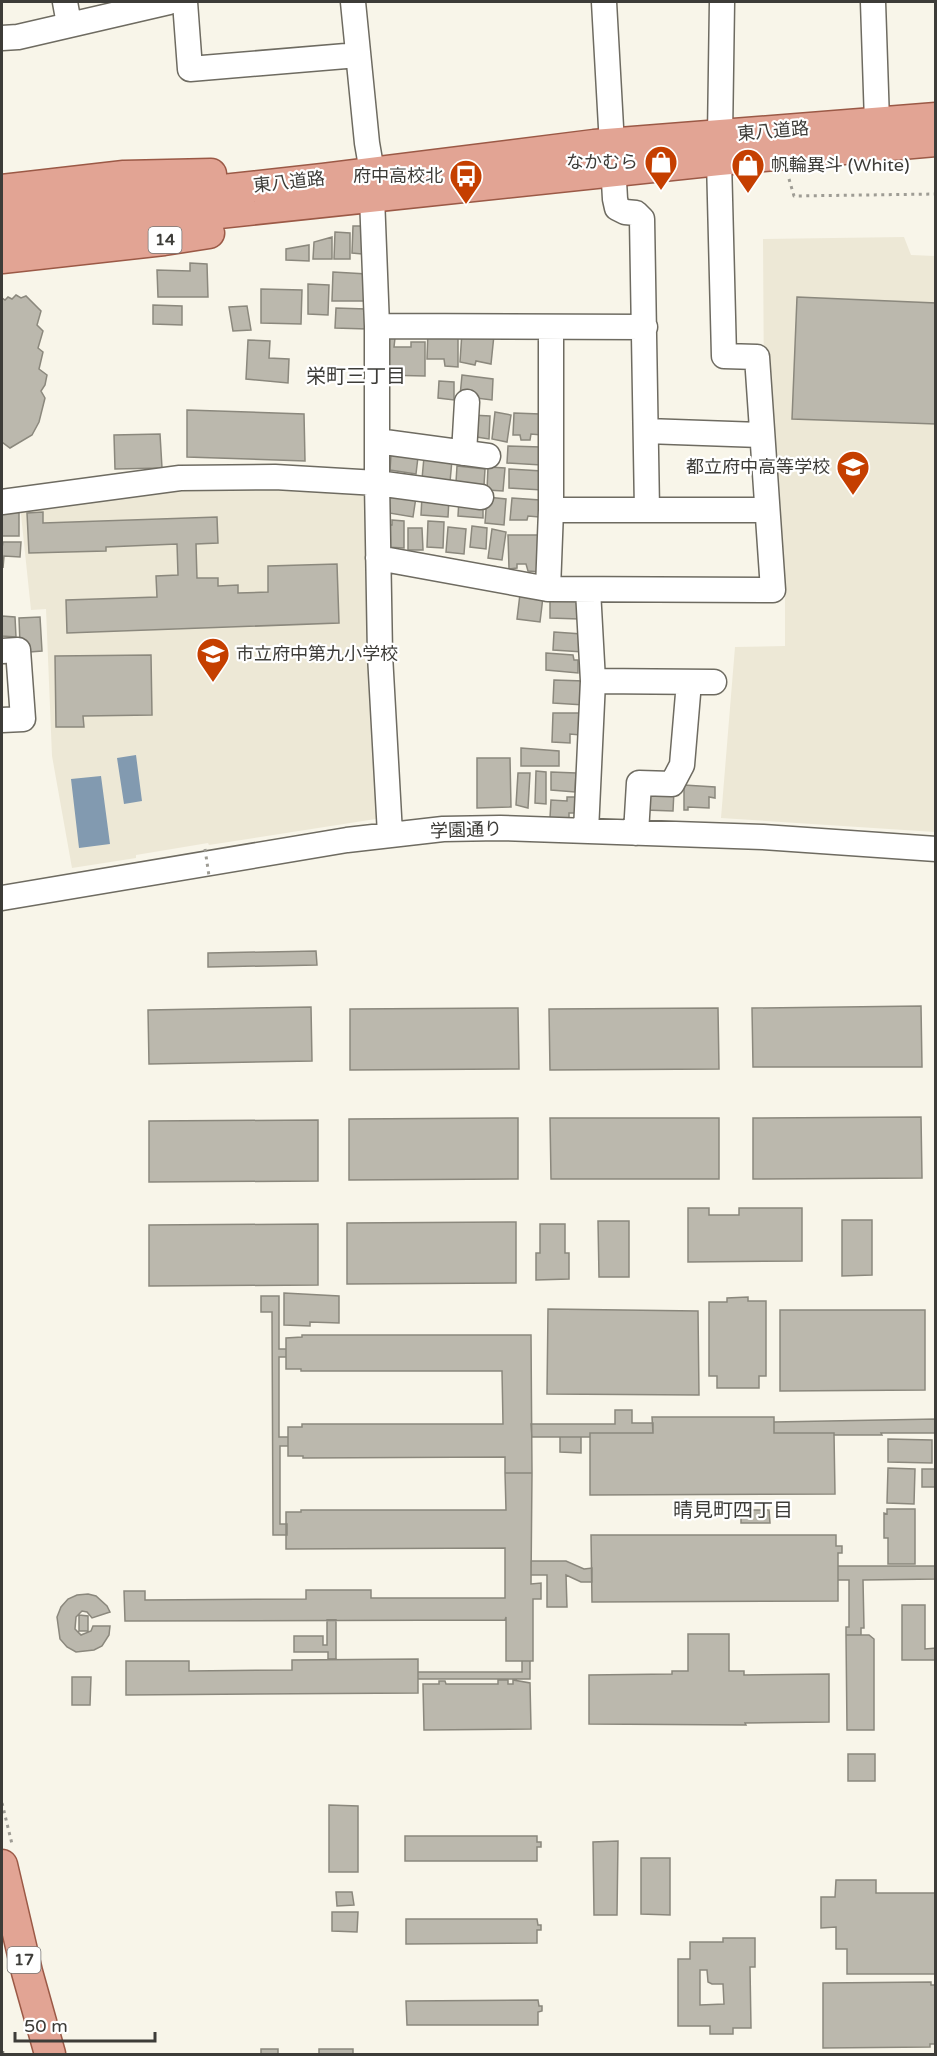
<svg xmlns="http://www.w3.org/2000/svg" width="937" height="2056" viewBox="0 0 937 2056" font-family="'Varela Round','Noto Sans JP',sans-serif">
	<rect width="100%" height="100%" fill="#f8f5e9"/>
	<!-- built -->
	<path fill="#ede8d6" d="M904,237L911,255L935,256V832L721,818L735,647L785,646V597L779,596L764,396L763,239Z
		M194,485L363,491L369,497L382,818L209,845L208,843L136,855V858L72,868L52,756L46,609L31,610L20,505Z"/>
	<!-- water -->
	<path fill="#829ab0" d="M136,755L142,801L124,804L117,758Z
		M101,776L110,844L79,848L71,779Z"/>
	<!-- building -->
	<path fill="#bbb8ad" stroke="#8b887d" stroke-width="1.5" fill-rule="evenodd" d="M353,226H363L362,254L352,253Z
		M335,232L350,233V259H334Z
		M332,237V259H313L314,242Z
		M309,245V261L286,260V249Z
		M190,263L207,264L208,297H158L157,270L190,271Z
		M333,272L367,274V301H332Z
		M308,284L329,285L328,315L308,314Z
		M261,289L302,290L301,324L261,323Z
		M16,295L21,298L26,296L41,311L37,325L43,331L38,348L43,352L39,369L47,375L45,385L41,391L45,398L39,422L32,435L10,448L2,442V298L5,300L8,297L12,299Z
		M797,297L936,303V424L792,419Z
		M153,305L182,306V325L153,324Z
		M247,306L251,330L233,331L229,307Z
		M336,308L366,309L367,329L335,328Z
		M428,331L458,332V367L445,366L444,359H427Z
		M462,332L494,335L491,364L476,361L475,365L460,362Z
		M383,338H395L394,347H411V342H425V376L382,375Z
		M248,340L270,341L269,358L289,359L288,383L246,379Z
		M462,375L493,379L492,400L460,396Z
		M439,381L454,382V400L438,398Z
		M187,410L304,414L305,461L187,457Z
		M495,412L511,415L507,442L492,439Z
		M514,413L540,414L541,435L531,434L530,440H521L520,435H513Z
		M471,415L490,416L489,439L470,436Z
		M160,434L162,468L115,469L114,435Z
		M508,446L541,447V465L507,463Z
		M391,455L418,457L416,474L390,470Z
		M424,457L452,460L450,482L422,479Z
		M457,466L485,469L484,485L456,482Z
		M488,467L505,468L503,491L487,490Z
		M509,469L542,471V490L509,488Z
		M386,492L416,497L413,517L383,512Z
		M422,496L449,499L448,517L421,515Z
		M487,497L506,499L504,525L485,523Z
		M512,498L540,500L539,517L528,516L527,520H510Z
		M459,499L483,501V518L458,516Z
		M19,512V536H2V513Z
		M43,512V523L217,517L218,543L196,544L197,578H218V586L238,585V593L268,592V566L337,564L339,623L67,633L66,600L157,597L156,576L178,575L177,544L106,547V551L29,553L27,513Z
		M392,520L404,521V548L385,547V525H392Z
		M428,521L444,522L443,548L427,547Z
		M472,526L487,528L486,549L470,547Z
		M448,527L466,529L464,554L446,552Z
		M408,528H422L423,550H408Z
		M492,529L506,532L502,560L488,558Z
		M508,535H539L541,572L528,571L526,564H517V568L509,569Z
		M3,542H21L20,557L4,556L3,568L2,548Z
		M550,593L579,597V619L550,618Z
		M520,594L543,597L540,622L517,619Z
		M2,616L15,617L16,637L2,636Z
		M40,617L42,651L30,652L29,644H20L19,618Z
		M554,632L582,634L583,652L553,650Z
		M546,653L573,655L574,660H578V673L546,670Z
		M151,655L152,715L83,716L84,727H56L55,656Z
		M554,680L584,681V705L553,703Z
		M553,713H581L580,735L570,734V743L552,742Z
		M521,748L559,751V766H521Z
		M477,758H510L511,807L477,808Z
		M536,771L546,772V804L535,803Z
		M551,772L576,773L575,792L551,790Z
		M518,773H530L528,808L516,805Z
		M684,785L715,787V798L709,797V808L688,807V810H684Z
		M646,790H674L673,811L645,810Z
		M567,797H576V813H569V818H550L551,800L567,801Z
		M316,951L317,965L208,967V953Z
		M921,1006L922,1067H753L752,1008Z
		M311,1007L312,1061L149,1064L148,1010Z
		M518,1008L519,1069L350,1070V1009Z
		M718,1008L719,1069L550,1070L549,1009Z
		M921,1117L922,1178L753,1179V1118Z
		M518,1118V1179L349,1180V1119Z
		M550,1118H719V1179H551Z
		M318,1120V1181L149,1182V1121Z
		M688,1208H709V1215H739V1208H802V1261L688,1262Z
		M842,1220H872V1275L842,1276Z
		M598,1221H629V1277H599Z
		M516,1222V1283L347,1284V1223Z
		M318,1224V1285L149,1286V1225Z
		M540,1224H565V1253H569V1279L536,1280V1253H540Z
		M284,1293L339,1296V1323L310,1322V1326L284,1325Z
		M261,1296H279V1349H286V1357H279V1437H288V1446H280V1524H287V1535H273L272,1312H261Z
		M748,1297V1301H766V1376H759V1388H717V1376H709V1302H727V1298Z
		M548,1309L698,1311L699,1395L547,1394Z
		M780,1310H925V1390L780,1391Z
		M302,1335H531L532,1473H505V1457L303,1458V1456H288V1427H302V1424H503L502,1371H301V1369H286V1338L302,1337Z
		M615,1410H632V1423H653V1433H590V1437H532L531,1424H615Z
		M652,1417H774V1433H834L835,1494L590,1495V1433H653Z
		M936,1419V1433H881L882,1435H834V1433H774V1422Z
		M560,1437H581V1453L560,1452Z
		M888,1439L932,1440V1463L888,1462Z
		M888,1468L915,1469L914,1504L887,1503Z
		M922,1469H935V1487H922Z
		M505,1473H532L531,1584L541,1583V1599H533V1661H506V1617L505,1620L125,1621L124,1591H145V1600L306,1599V1590H371V1598H505V1548L286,1549V1512H301V1510H506Z
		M887,1509H915V1564H888V1538H884V1513L887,1514Z
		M741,1510H769L770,1523H741Z
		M591,1535H836V1546H842V1553H838V1601L592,1602Z
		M531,1561H566L584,1569L592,1568V1582H581L566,1575L567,1607H547V1575H531Z
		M838,1566H936V1579L863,1580L864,1628H861V1635H846V1627H849V1580H838Z
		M88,1594L96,1596L107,1606L110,1612L92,1618L87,1612L82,1611L76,1617L75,1629L81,1635L91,1631L93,1626H110L109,1635L102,1646L94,1650L76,1652L67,1647L60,1639L57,1617L61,1607L68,1599L77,1595Z
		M902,1605H925V1649L936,1648V1660H902Z
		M79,1615L88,1616V1631H79Z
		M327,1620H336V1659H328V1652H294V1636H323V1645H327Z
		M688,1634H729V1671H744V1675L829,1674V1722L745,1723L746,1725L589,1724V1675L672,1674V1671H688Z
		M846,1635H869L874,1639V1730H847Z
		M418,1659V1693L126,1695V1661H189V1671L292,1670V1660Z
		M522,1661H530V1679H418V1672H522Z
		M72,1677H91L90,1705H72Z
		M498,1680H508V1684H513V1680L530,1683L531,1729L424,1730L423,1684H439V1681H445L446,1684H498Z
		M848,1754H875V1781H848Z
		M329,1805L358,1806V1872H329Z
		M405,1836H537V1842H541V1847H537V1861H405Z
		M618,1841L617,1915H594L593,1842Z
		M641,1858H670V1915L641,1914Z
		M836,1880H876V1893H936V1974H847V1949H836V1927L821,1928V1897H835Z
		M336,1892H352L354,1905L337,1906Z
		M332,1912H358L357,1932L332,1931Z
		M406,1919H537L538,1925H541V1930H537V1943L406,1944Z
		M723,1938H755V1967H750L751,2028H733V2034H710V2026H678V1959H690V1942H723ZM700,1970H707L708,1982L712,1984H723L724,2004L700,2005Z
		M931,1982V1985H936V2044H930V2047L823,2048V1983Z
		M538,2000L539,2006H542V2011L538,2012V2025H407L406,2001Z
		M261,2049H278V2054H261Z
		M319,2049H353V2054H319Z"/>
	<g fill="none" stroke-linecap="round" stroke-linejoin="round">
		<defs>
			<path id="minor" d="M65,2L69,24
				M185,2L190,69L358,55
				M353,2L367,143L372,172
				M604,2L615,199L617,208L625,212L636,213L642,219L647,510
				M873,2L877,122
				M2,38L18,37L169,2
				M720,136L722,2
				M372,197L377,326V483L380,655L390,834
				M377,326L645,327
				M646,431L760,435
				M377,441L488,456
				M464,453L467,402
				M2,502L180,478L275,477L377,483L481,497
				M551,510H766
				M378,558L548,589L773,590L757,357L724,356L719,160
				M548,589L551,510V327
				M2,651L18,650L23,719L2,720
				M593,681L714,682
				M586,831L593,681L588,590
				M636,833L639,783L672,784L682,765L689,682
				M2,898L347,840L443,829L500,828L763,837L936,849"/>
			<path id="major" d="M2,190L124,176L211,174
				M2,214L323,179L594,145L936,118
				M2,236L719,160L936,141
				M2,258L164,240L209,233
				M2,1865L27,1972L50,2054"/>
		</defs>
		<!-- minor casing -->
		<use href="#minor" stroke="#6e6b61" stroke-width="27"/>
		<!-- major casing -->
		<use href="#major" stroke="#9b5946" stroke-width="33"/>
		<!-- path -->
		<path stroke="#9e9c94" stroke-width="3" stroke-dasharray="3 4.5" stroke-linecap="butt" d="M789,179L794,196L936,194
			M2,1803L12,1844"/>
		<!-- minor -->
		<use href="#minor" stroke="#fff" stroke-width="24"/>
		<!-- major -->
		<use href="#major" stroke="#e2a494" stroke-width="30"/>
		<!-- rail -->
		<path stroke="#7e7c75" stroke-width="4.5" stroke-dasharray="12 6" stroke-linecap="butt" d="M2,2051V2054"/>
		<!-- path-bridge -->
		<path stroke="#9e9c94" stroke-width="3" stroke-dasharray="3 4.5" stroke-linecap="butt" d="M205,849L209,876"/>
	</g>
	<!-- icons -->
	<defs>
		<symbol id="shop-pin" viewBox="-11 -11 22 30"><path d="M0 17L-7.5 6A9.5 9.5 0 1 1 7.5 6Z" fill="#c53f00" stroke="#fff"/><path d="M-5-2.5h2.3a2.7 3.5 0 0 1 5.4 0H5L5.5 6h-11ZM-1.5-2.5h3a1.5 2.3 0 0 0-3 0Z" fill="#fff"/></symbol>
		<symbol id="bus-pin" viewBox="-11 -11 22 30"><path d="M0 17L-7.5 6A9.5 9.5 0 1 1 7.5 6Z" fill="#c53f00" stroke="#fff"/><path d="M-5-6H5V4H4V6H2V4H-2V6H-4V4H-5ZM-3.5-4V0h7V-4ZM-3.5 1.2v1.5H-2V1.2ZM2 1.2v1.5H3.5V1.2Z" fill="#fff"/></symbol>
		<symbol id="school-pin" viewBox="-11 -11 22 30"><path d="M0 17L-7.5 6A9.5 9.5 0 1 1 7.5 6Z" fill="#c53f00" stroke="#fff"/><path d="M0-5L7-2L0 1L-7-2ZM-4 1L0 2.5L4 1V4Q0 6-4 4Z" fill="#fff"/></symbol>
	</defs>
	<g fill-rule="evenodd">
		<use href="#shop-pin" x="642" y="143" width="38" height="52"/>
		<use href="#shop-pin" x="729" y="146" width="38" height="52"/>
		<use href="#bus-pin" x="447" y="157" width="38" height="52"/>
		<use href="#school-pin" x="834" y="448" width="38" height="52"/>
		<use href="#school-pin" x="194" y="635" width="38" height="52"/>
	</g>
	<g text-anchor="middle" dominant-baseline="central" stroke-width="4.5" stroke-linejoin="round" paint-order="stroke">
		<!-- shield labels -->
		<g fill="#fff" stroke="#777674" stroke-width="1.5">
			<rect x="148.5" y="227" width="33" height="26" rx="4.5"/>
			<rect x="7.5" y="1947" width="33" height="26" rx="4.5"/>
		</g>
		<g font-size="16" font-weight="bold" fill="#3d3c38">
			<text x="165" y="240">14</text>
			<text x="24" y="1960">17</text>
		</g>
		<!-- street labels -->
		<g font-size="18" fill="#3d3c38" stroke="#fff">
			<text transform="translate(773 131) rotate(-5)">東八道路</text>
			<text transform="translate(289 182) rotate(-6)">東八道路</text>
			<text transform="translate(466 830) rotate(-2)">学園通り</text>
		</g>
		<!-- poi labels -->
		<g font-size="18" fill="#3d3c38" stroke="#fff" text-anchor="end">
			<text x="638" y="162">なかむら</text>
			<text x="771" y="165" text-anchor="start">帆輪異斗 (White)</text>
			<text x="443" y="176">府中高校北</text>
			<text x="830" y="467">都立府中高等学校</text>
			<text x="236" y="654" text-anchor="start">市立府中第九小学校</text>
		</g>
		<!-- neighbourhood labels -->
		<g font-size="20" fill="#3d3c38" stroke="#fff">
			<text x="356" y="377">栄町三丁目</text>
			<text x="733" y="1511">晴見町四丁目</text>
		</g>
	</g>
	<!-- border -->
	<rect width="937" height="2056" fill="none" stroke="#3d3c38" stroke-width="6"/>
	<!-- scale -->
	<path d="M15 2032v9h140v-9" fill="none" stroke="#3d3c38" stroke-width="3"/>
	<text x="24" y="2032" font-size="18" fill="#3d3c38" stroke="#ffffff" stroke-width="4.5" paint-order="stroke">50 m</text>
</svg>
